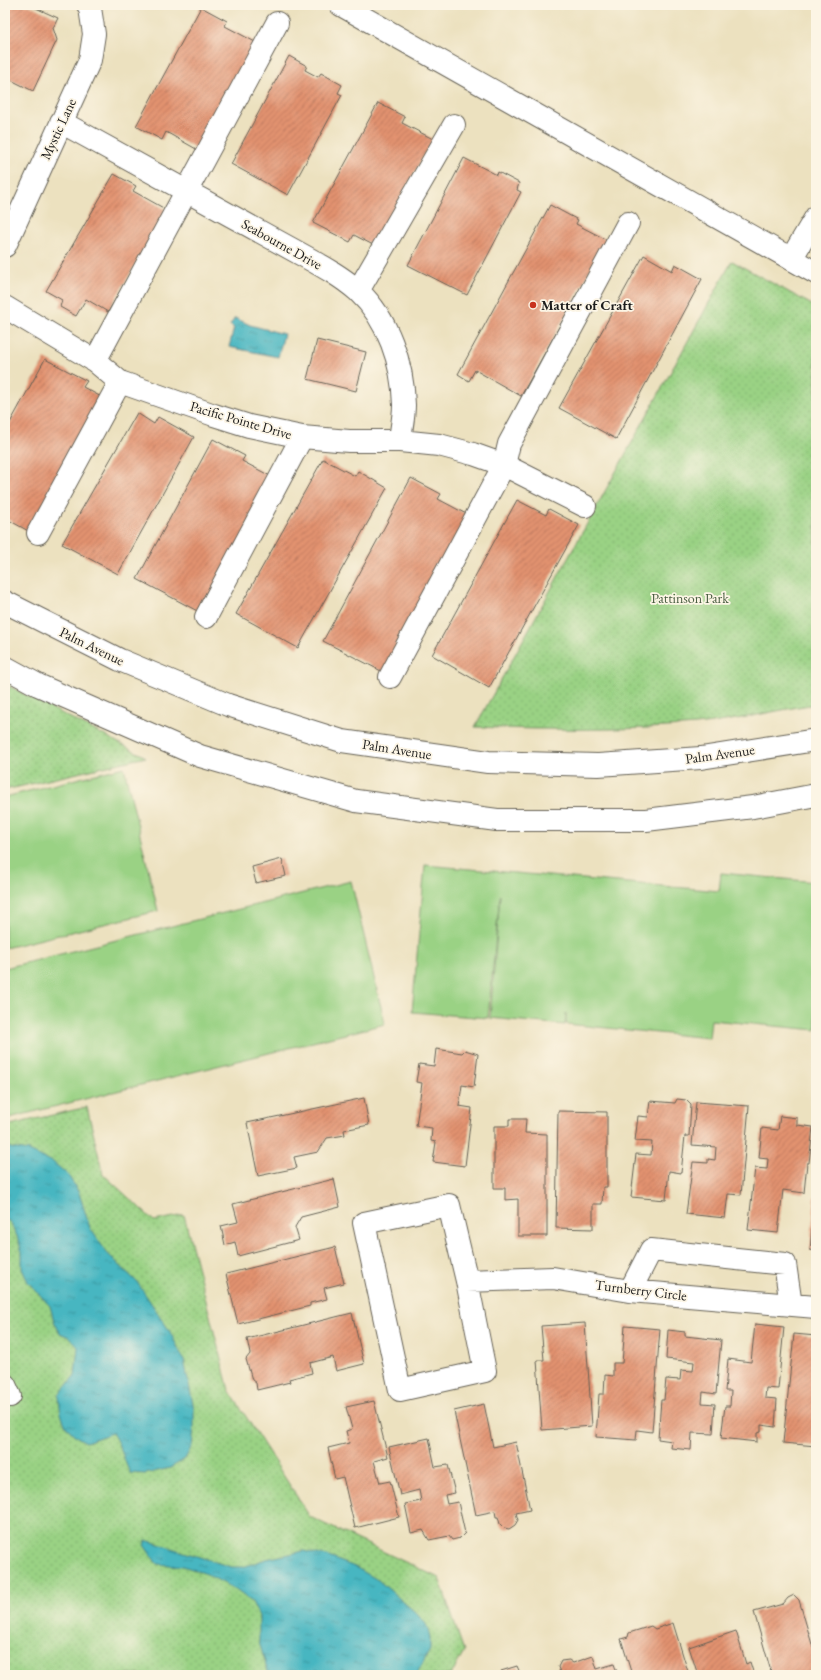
<svg xmlns="http://www.w3.org/2000/svg" width="821" height="1680" viewBox="0 0 821 1680" font-family="'EB Garamond',serif">
	<defs>
		<pattern id="green-dots" width="8" height="8" patternUnits="userSpaceOnUse"><rect width="8" height="8" fill="#9ad284"/><path d="M2 2h.1M6 6h.1" fill="none" stroke="#84b471" stroke-width="1.8" stroke-linecap="round"/></pattern>
		<pattern id="water-ripples" width="26" height="14" patternUnits="userSpaceOnUse"><rect width="26" height="14" fill="#47b6c1"/><path d="M2 4q2-2 4 0t4 0M15 11q2-2 4 0t4 0" fill="none" stroke="#3a939c"/></pattern>
		<pattern id="building-hatch" width="6" height="6" patternUnits="userSpaceOnUse"><rect width="6" height="6" fill="#e29270"/><path d="M-1 1l2-2M0 6l6-6M5 7l2-2" fill="none" stroke="#b6765b"/></pattern>
	</defs>
	<rect width="100%" height="100%" fill="#fcf5e5"/>
	<filter id="ink" filterUnits="userSpaceOnUse"><feTurbulence type="fractalNoise" baseFrequency=".025" numOctaves="2"/><feDisplacementMap in="SourceGraphic" scale="8" xChannelSelector="R" yChannelSelector="G"/><feConvolveMatrix kernelMatrix="1 2 1 2 8 2 1 2 1" color-interpolation-filters="sRGB"/></filter>
	<filter id="wash" filterUnits="userSpaceOnUse"><feTurbulence type="fractalNoise" baseFrequency=".012" numOctaves="4" result="noise"/><feDisplacementMap in="SourceGraphic" scale="16" xChannelSelector="R" yChannelSelector="G"/><feGaussianBlur stdDeviation="0.9" result="paint"/><feColorMatrix in="noise" values="0 0 0 0 0 0 0 0 0 0 0 0 0 0 0 0 0 1.4 0 .05"/><feComposite in="paint" operator="in"/></filter>
	<g filter="url(#wash)">
		<rect width="100%" height="100%" fill="#ece1bf"/>
		<!-- green -->
		<path fill="url(#green-dots)" stroke="#5b7750" d="M732,261L816,307V704C776,710 736,721 696,725C622,731 549,730 475,727Z
			M5,684L146,757L5,790Z
			M87,1107L103,1174L154,1221L184,1215L229,1390L310,1517L439,1578L464,1651L451,1675H5V1126Z"/>
		<!-- pitch -->
		<path fill="#9ad284" stroke="#5b7750" d="M124,767L158,911L5,948V797Z
			M425,865L719,891L721,873L816,882V1030L711,1020L709,1038L566,1024V1013L565,1025L490,1018L500,895L488,1018L412,1012Z
			M351,881L385,1024L5,1119V968Z"/>
		<!-- water -->
		<path fill="url(#water-ripples)" stroke="#32696e" d="M235,318L250,325L284,334L278,357L229,347L234,328L230,325Z
			M5,1147L29,1151L53,1162L68,1175L79,1193L90,1228L107,1253L137,1282L169,1330L184,1360L194,1409V1427L192,1446L185,1459L170,1468L145,1474L130,1473C123,1458 121,1446 112,1433L86,1442C64,1431 60,1418 59,1395L75,1375L78,1347L69,1337L60,1333L54,1321L50,1306L28,1282L22,1269V1252L17,1236L10,1222L5,1219Z
			M146,1540L231,1567H243L266,1559L304,1551L326,1556L355,1567L378,1580L415,1612L426,1624L430,1637V1650L416,1675H269L259,1642V1616L252,1602L233,1588L204,1573L183,1566L157,1564L144,1545Z"/>
		<g id="blocks">
			<!-- building -->
			<path fill="url(#building-hatch)" d="M8,5H29L58,18L53,28L57,40L33,91L5,77V12Z
				M201,7L227,21L225,26L257,43L198,150L166,132L162,140L136,126Z
				M289,56L307,66L305,70L318,77L321,73L342,85L338,93L342,95L288,195L231,164Z
				M378,103L405,117L402,123L433,139L375,246L354,235L350,242L313,223Z
				M464,158L497,175L498,172L519,183L517,190L521,192L467,295L408,265Z
				M114,174L136,186L133,191L167,210L108,312L86,299L76,316L60,307L62,300L46,291Z
				M550,205L578,220L576,224L607,240L521,396L475,370L469,381L458,374Z
				M644,255L672,271L675,264L702,279L616,439L559,408Z
				M317,340L366,352L356,391L307,379Z
				M45,359L87,381L83,387L105,399L32,533L5,518V432Z
				M137,413L154,424L158,417L194,437L118,574L62,544Z
				M213,439L245,456L242,461L276,479L203,614L137,579Z
				M323,459L355,476L358,471L387,488L298,648L236,614Z
				M411,478L441,494L438,499L470,516L385,673L323,641Z
				M517,500L546,515L549,509L579,525L489,688L432,655Z
				M282,859L286,876L256,883L252,867Z
				M436,1049L462,1053L465,1050L478,1054L474,1087L462,1085L459,1106L472,1108L465,1166L433,1162L436,1142L431,1141L432,1128L416,1126L422,1083L416,1082L419,1064L434,1066Z
				M364,1098L369,1125L344,1130L345,1135L327,1138L318,1152L294,1157L297,1168L258,1176L247,1123Z
				M677,1099L686,1100L691,1105L689,1136H685L681,1173L669,1171L666,1200L631,1197L636,1154L651,1155L652,1142L635,1141L638,1116L648,1117L650,1101L675,1103Z
				M696,1102L749,1106L741,1195L728,1194L725,1218L686,1214L693,1162L708,1163V1159L715,1160L716,1147L692,1145Z
				M558,1111L607,1112V1187H603L602,1204H593V1229L556,1228Z
				M780,1116L797,1118V1125L813,1127L809,1163H807L804,1193L783,1190L778,1233L748,1230L755,1168L767,1169L768,1159L759,1158L762,1128L778,1130Z
				M509,1119H526L525,1133L547,1134V1236H518V1199L505,1200V1188H494V1126H509Z
				M334,1179L340,1207L301,1217L295,1227L299,1240L238,1256L235,1242L225,1245L221,1226L238,1222L233,1204Z
				M815,1196H816V1251L810,1250Z
				M335,1247L344,1283L324,1288L327,1299L310,1303V1306L238,1324L226,1274Z
				M352,1313L364,1364L336,1371L333,1357L310,1363L312,1373L289,1379L290,1382L257,1390L256,1383L252,1380L246,1359L250,1354L247,1339Z
				M585,1323L592,1426L542,1430L537,1360H544L541,1326Z
				M755,1324L784,1327L778,1389L766,1388L765,1398L777,1399L775,1427L761,1425V1432L757,1433V1442L721,1438L725,1406H730L731,1391H725L728,1359L751,1362Z
				M625,1326L660,1329L652,1432L637,1430L636,1440L596,1437L599,1394H604L605,1375L613,1376V1363H622Z
				M668,1330L685,1332V1336L721,1340L716,1394L703,1392L702,1403L715,1404L713,1434L692,1433L691,1450L671,1448L672,1441L658,1439L661,1400H664L666,1379L680,1380L681,1370L693,1371L694,1362L666,1359Z
				M794,1334L816,1336V1446L783,1443Z
				M374,1401L388,1457L374,1461L380,1483L390,1481L399,1517L355,1528L343,1477L335,1479L328,1448L349,1443L346,1431L352,1429L346,1407Z
				M484,1404L493,1447L516,1442L530,1510L516,1513L518,1520L515,1525L509,1529L504,1528L500,1524L498,1517H496L495,1511L476,1515L454,1411Z
				M429,1438L435,1467L448,1465L455,1493L445,1495L447,1504L458,1502L465,1533L460,1538L452,1540L449,1536L429,1540L423,1530L411,1533L405,1504L421,1501L419,1490L400,1495L389,1447Z
				M794,1595L799,1600L816,1658V1675H772L754,1612L783,1604L788,1598Z
				M673,1623L689,1675H632L621,1639L628,1637L629,1633L651,1626L655,1629Z
				M736,1631L746,1664L750,1662L754,1675H698L689,1647Z
				M593,1656L597,1669L614,1664L618,1675H561L558,1667L561,1661L569,1660L573,1663Z
				M517,1666L521,1675H503L501,1671Z"/>
		</g>
	</g>
	<g filter="url(#ink)">
		<use href="#blocks" fill-opacity="0" stroke="#656155" stroke-width="1"/>
		<g fill="none" stroke-linecap="round" stroke-linejoin="round">
			<defs>
				<path id="minor" d="M341,5L816,273
					M61,122L306,257C324,267 342,277 358,291C388,319 403,364 404,405C404,417 401,429 400,441
					M5,246L90,60L94,34L90,8L88,5
					M791,259L816,217
					M358,291L454,125
					M5,307L95,361L120,382L214,415L249,426L302,437L349,441H400L439,445L473,454L504,465L585,506
					M95,361L277,23
					M38,533L120,382
					M5,602L120,660L228,705L342,741L488,762L598,765L701,758L816,740
					M206,617L302,437
					M5,667L38,685L200,756L356,801L497,820H646L753,807L816,795
					M390,677L504,465L509,444L628,223
					M449,1205L467,1281L485,1371L400,1390L364,1223Z
					M467,1281L553,1278L630,1291L816,1307
					M630,1291L651,1250L785,1264L791,1305
					M5,1385L10,1396"/>
			</defs>
			<!-- minor casing -->
			<use href="#minor" stroke="#656155" stroke-width="24"/>
			<!-- minor -->
			<use href="#minor" stroke="#fff" stroke-width="22"/>
		</g>
	</g>
	<!-- markers -->
	<circle fill="#c8321e" stroke="#fcf5e5" stroke-width="1.5" cx="533" cy="305" r="4"/>
	<g text-anchor="middle" dominant-baseline="central" stroke-width="3.5" stroke-linejoin="round" paint-order="stroke">
		<!-- street labels -->
		<g font-size="14" fill="#1c1c1c" stroke="#fcf5e5">
			<text transform="translate(58 129) rotate(-65)">Mystic Lane</text>
			<text transform="translate(282 244) rotate(29)">Seabourne Drive</text>
			<text transform="translate(241 420) rotate(16)">Pacific Pointe Drive</text>
			<text transform="translate(92 646) rotate(26)">Palm Avenue</text>
			<text transform="translate(397 749) rotate(9)">Palm Avenue</text>
			<text transform="translate(720 754) rotate(-8)">Palm Avenue</text>
			<text transform="translate(641 1290) rotate(7)">Turnberry Circle</text>
		</g>
		<!-- poi labels -->
		<g font-size="14" font-weight="bold" fill="#1c1c1c" stroke="#fcf5e5" text-anchor="start">
			<text x="541" y="305">Matter of Craft</text>
		</g>
		<!-- park labels -->
		<g font-size="14" fill="#485c40" stroke="#fcf5e5">
			<text x="690" y="598">Pattinson Park</text>
		</g>
	</g>
	<!-- margin -->
	<rect width="821" height="1680" fill="none" stroke="#fcf5e5" stroke-width="20"/>
</svg>
